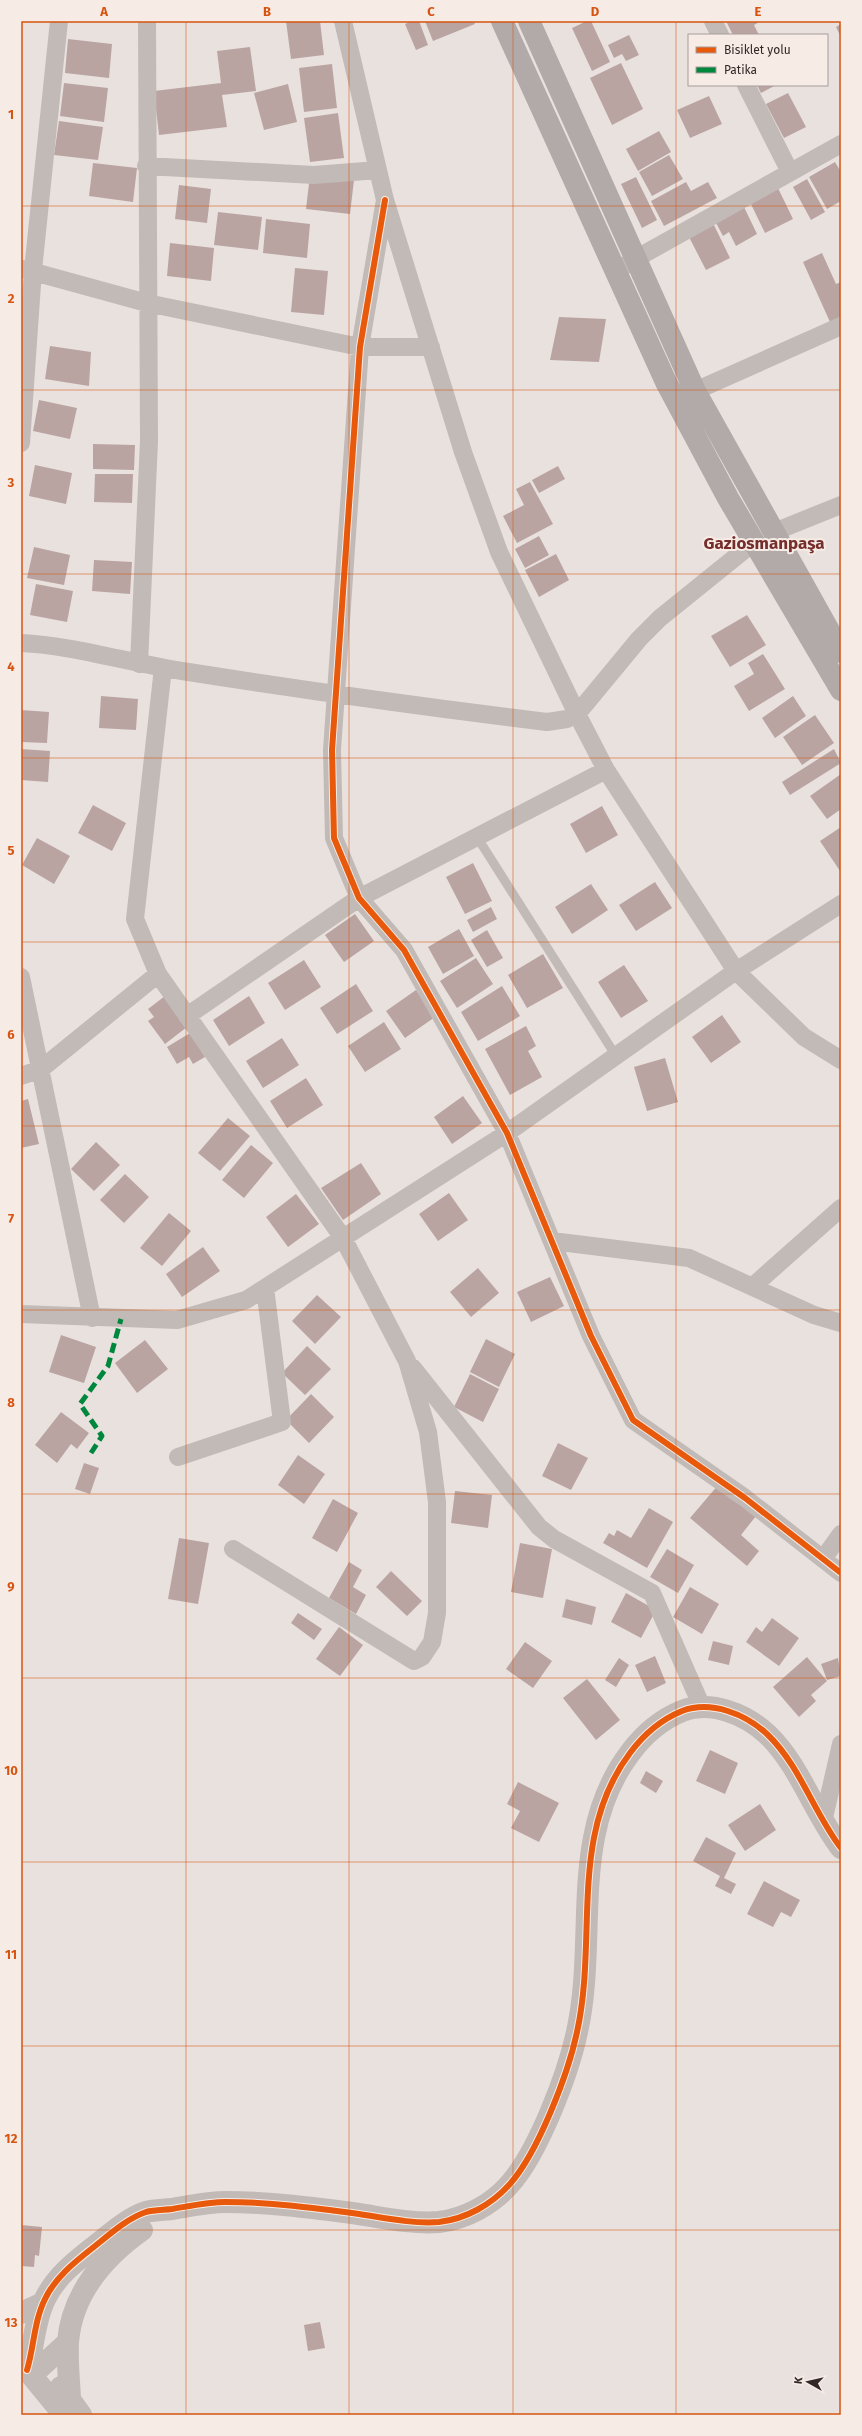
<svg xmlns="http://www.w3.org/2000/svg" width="862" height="2436" viewBox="0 0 862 2436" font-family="'Fira Sans',sans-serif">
	<rect width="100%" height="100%" fill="#e9e1de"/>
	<!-- building -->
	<path fill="#baa4a2" d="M286,21H320L324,55L291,59Z
		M412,21H419L428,45L416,50L405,24Z
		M425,21H474L475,24L433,41Z
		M587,21H591L610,62L592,71L572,28Z
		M726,21H761L754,25L759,35H733Z
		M841,24V37L836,27Z
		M629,35L639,55L626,61L622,54L614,58L608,45Z
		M68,39L112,44L109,78L65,73Z
		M250,47L256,91L222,95L227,127L159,135L154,91L221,83L217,51Z
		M621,63L643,109L612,125L590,78Z
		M332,64L337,108L304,112L299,68Z
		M64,83L108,88L104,122L60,116Z
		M288,84L297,122L264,130L254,93Z
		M757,85H776L761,93Z
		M788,93L806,127L784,138L766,104Z
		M709,96L722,124L690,138L677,110Z
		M338,113L344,158L310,162L304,118Z
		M59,121L103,127L98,160L54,155Z
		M659,131L671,152L638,171L626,149Z
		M669,155L683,179L652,196L639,172Z
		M835,162L841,172V201L827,209L809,177Z
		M93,163L137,168L133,202L89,196Z
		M310,175L354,180L350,214L306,209Z
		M636,177L657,220L642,228L621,184Z
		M807,179L825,212L811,220L793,187Z
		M686,182L691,191L708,182L717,198L664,226L651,201Z
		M179,185L211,189L207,223L175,219Z
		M777,186L793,219L765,233L749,200Z
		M744,207L757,234L736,246L729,232L723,236L715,221Z
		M218,212L262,217L258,250L214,245Z
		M266,219L310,224L307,258L263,253Z
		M714,225L730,258L706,270L689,237Z
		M170,243L214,248L211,281L167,276Z
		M822,253L836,284L841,282V317L830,322L803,262Z
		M295,268L328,271L324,315L291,312Z
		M559,317L606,319L599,362L550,360Z
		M50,346L91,352L89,386L45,379Z
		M39,400L77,408L70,439L33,431Z
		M93,444L135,445L134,470L93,469Z
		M35,465L72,473L66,504L29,496Z
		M558,466L565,479L539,493L532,480Z
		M95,474H133L132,503L94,502Z
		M530,482L553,524L517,543L503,516L524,505L516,489Z
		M539,536L549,555L525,568L515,549Z
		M34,547L70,555L64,585L27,578Z
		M556,554L569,580L539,597L525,570Z
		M94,560L132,562L130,594L92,591Z
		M36,584L73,591L67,622L30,615Z
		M747,615L766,645L730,667L711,636Z
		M763,654L785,689L749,711L734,686L754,674L748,663Z
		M101,696L138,699L136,730L99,728Z
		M793,696L806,716L775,738L762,718Z
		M21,710L49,712L47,743L21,742Z
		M815,715L834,743L802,765L783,737Z
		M21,749L50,751L48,782L21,780Z
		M834,749L841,763L790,795L782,782Z
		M841,774V809L827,819L810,796Z
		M93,805L126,823L112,851L78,833Z
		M602,806L618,835L586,853L570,824Z
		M841,827V870L840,871L820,841Z
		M37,838L70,856L54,884L22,865Z
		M473,863L492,901L465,914L446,877Z
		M655,882L672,908L636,931L619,905Z
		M591,884L608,910L572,934L555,907Z
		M491,907L497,919L473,932L467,920Z
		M355,914L374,941L344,962L325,935Z
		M459,929L474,956L443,974L428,947Z
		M487,930L503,958L487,967L471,940Z
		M543,954L563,988L527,1008L508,975Z
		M476,958L493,984L457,1008L440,981Z
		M304,960L321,987L285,1010L268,983Z
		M624,965L648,1001L621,1018L598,982Z
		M356,984L373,1011L337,1034L320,1008Z
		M502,986L520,1016L478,1041L461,1012Z
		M416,990L435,1017L405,1038L386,1011Z
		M165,996L187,1027L165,1044L148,1021L154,1017L148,1009Z
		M249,996L265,1023L229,1046L213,1020Z
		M722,1015L741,1042L711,1063L692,1037Z
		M384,1022L401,1049L365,1072L348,1046Z
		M526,1026L536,1046L528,1051L542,1077L510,1095L485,1049Z
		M190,1033L205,1057L193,1064L189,1057L177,1064L167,1047Z
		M282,1038L299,1065L263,1088L246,1061Z
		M665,1058L678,1102L647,1111L634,1067Z
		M306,1078L323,1105L287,1128L270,1101Z
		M463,1096L482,1123L452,1144L434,1117Z
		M28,1099L39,1144L21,1148V1101Z
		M228,1118L250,1136L220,1171L198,1153Z
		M96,1142L120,1165L94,1191L71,1169Z
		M251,1145L273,1163L244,1198L222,1180Z
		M361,1163L381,1194L343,1220L321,1188Z
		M125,1174L149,1197L124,1223L100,1200Z
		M449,1193L468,1220L438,1241L419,1214Z
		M296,1194L319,1224L288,1247L266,1217Z
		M169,1213L191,1231L162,1266L140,1248Z
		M203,1247L220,1271L182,1297L166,1274Z
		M478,1268L499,1293L471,1317L450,1292Z
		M550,1277L564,1306L531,1322L517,1292Z
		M317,1295L341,1317L315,1344L292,1321Z
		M61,1335L96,1347L84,1383L49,1372Z
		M486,1339L515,1354L499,1387L470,1372Z
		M145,1340L168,1369L137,1393L115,1363Z
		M307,1346L331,1369L305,1395L282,1373Z
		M470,1374L499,1389L483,1422L454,1407Z
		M311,1394L334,1417L309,1443L286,1420Z
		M61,1412L89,1433L77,1449L71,1444L57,1463L35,1445Z
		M558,1443L588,1458L571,1490L542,1476Z
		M298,1455L325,1474L304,1504L278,1485Z
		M84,1463L99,1468L90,1494L75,1489Z
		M719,1484L756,1516L741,1535L759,1551L747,1566L690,1518Z
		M455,1491L492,1495L488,1528L451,1523Z
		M333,1499L358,1513L337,1552L312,1538Z
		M649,1508L673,1522L647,1568L603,1543L609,1533L614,1536L617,1530L631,1538Z
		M179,1538L209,1543L198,1604L168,1599Z
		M520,1543L552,1549L543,1598L511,1592Z
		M667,1549L694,1565L678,1593L650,1577Z
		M349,1562L362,1570L353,1587L366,1595L356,1614L329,1598Z
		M391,1571L422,1601L407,1616L376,1587Z
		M690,1587L719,1604L702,1634L673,1617Z
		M626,1593L656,1610L641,1638L611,1622Z
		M566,1599L596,1607L592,1625L562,1617Z
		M298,1613L322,1629L314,1640L291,1623Z
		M772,1618L799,1638L779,1666L746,1642L756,1627L762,1632Z
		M339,1627L363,1645L340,1676L316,1659Z
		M713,1641L733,1646L729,1665L708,1660Z
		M525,1642L552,1661L533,1688L506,1669Z
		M655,1656L666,1683L647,1692L635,1665Z
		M807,1657L827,1681L811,1695L816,1701L799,1717L773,1687Z
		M619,1658L629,1665L616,1687L605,1680Z
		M838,1658L841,1676L827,1680L821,1664Z
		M587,1679L620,1720L596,1740L563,1698Z
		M710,1750L738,1763L725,1794L696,1781Z
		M646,1771L663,1781L656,1793L640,1783Z
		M518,1782L559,1803L539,1842L511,1828L520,1811L507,1804Z
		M760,1804L776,1830L745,1851L728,1825Z
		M706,1837L736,1853L724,1878L736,1884L731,1894L715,1886L720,1876L693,1861Z
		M764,1881L800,1900L791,1917L781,1912L773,1927L747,1914Z
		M21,2225L42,2227L39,2256L35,2255L34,2267L21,2266Z
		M320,2322L325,2348L308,2351L304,2325Z"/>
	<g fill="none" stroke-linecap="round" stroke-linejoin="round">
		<!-- service -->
		<path stroke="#c1bab7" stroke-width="9" d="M477,837L616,1056"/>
		<!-- minor -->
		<path stroke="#c1bab7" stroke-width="18" d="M343,21L385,200L463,452L499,552L577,714L606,770L736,971L804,1037L841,1060
			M713,21L720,35
			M746,85L790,172
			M146,166L314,175L378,170
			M385,200L360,347L332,750L334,838L359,898L404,950L507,1133L591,1336L633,1420L745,1498L841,1573
			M23,269L147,303L360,347H431
			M615,272L635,259L841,144
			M695,391L841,326
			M21,443L33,270L59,21
			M774,532L841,505
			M21,643C72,645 130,663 182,671C303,690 425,707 547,722L567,719L577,714L639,639L660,618L753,543
			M139,664L149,441L147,21
			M158,974L343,1238L407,1361L428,1432L437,1502V1613L432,1642L422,1657L414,1661L233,1549
			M21,977L92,1318
			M187,1016L359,898L606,770
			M21,1076L41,1069L158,974L135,919L163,668
			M552,1241L689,1258L814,1315L841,1323
			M752,1287L841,1208
			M21,1314L177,1320L246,1300L507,1133L736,971L841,904
			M413,1368L539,1527L554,1539L652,1593L702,1707
			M178,1457L282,1422L265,1288
			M823,1559L841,1534
			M823,1822L841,1744"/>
		<!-- tertiary -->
		<path stroke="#c1bab7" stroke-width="22" d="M21,2313L43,2303
			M32,2375L68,2342
			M61,2387L81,2415
			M70,2398C69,2379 67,2360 68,2342C72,2293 104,2257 142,2230
			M64,2415L27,2370C34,2347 34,2321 45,2299C56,2276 76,2261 95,2246C110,2234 128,2218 146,2212C154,2210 164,2210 172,2209C190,2206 208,2202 226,2202C270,2202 315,2208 359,2214C385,2218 413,2224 439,2222C466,2219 492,2204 509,2185C538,2153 568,2074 577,2032C598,1938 568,1835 630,1753C644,1734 660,1720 682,1711C711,1700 746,1714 768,1735C800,1766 814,1813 841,1848"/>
		<!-- secondary -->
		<path stroke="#b2aaa8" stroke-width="22" d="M502,21L666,382L728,498L841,690
			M529,21L695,391L841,652"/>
		<!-- quiet -->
		<path stroke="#00873e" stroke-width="5" stroke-dasharray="10 5" stroke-linecap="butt" d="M91,1453L102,1436L80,1404L108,1366L121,1319"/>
		<defs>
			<path id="cycleway" d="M385,200L360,347L332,750L334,838L359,898L404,950L507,1133L591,1336L633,1420L745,1498L841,1573
				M27,2370C34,2347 34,2321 45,2299C56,2276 76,2261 95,2246C110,2234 128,2218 146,2212C154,2210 164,2210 172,2209C190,2206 208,2202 226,2202C270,2202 315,2208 359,2214C385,2218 413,2224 439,2222C466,2219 492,2204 509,2185C538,2153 568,2074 577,2032C598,1938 568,1835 630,1753C644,1734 660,1720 682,1711C711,1700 746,1714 768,1735C800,1766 814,1813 841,1848"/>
		</defs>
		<!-- cycleway casing -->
		<use href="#cycleway" stroke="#f6ebe5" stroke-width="8"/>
		<!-- cycleway -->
		<use href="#cycleway" stroke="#e8590c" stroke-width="6"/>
	</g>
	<!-- grid -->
	<path fill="none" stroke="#d6540f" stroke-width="1" stroke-opacity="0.55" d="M186,21V2415M349,21V2415M513,21V2415M676,21V2415M21,206H841M21,390H841M21,574H841M21,758H841M21,942H841M21,1126H841M21,1310H841M21,1494H841M21,1678H841M21,1862H841M21,2046H841M21,2230H841"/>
	<g text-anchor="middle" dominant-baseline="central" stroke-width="4" stroke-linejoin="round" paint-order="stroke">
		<!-- district labels -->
		<g font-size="17" font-weight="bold" fill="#752e2b" stroke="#f6ebe5">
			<text x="764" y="543">Gaziosmanpaşa</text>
		</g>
	</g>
	<!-- border -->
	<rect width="862" height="2436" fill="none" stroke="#f6ebe5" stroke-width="44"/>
	<!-- legend -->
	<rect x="688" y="34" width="140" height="52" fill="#f6ebe5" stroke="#a79d99"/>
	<rect x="696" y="47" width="20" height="6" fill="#e8590c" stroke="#a79d99"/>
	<text x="724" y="54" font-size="12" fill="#312827">Bisiklet yolu</text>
	<rect x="696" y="67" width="20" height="6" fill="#00873e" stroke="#a79d99"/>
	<text x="724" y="74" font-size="12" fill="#312827">Patika</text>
	<!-- north arrow -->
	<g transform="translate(808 2382) rotate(278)" stroke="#f6ebe5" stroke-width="3" paint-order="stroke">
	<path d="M0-3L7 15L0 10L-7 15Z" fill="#312827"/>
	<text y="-6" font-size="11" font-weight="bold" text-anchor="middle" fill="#312827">K</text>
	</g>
	<rect x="22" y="22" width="818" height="2392" fill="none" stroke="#d6540f" stroke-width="1.5"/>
	<g font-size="13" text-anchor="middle" font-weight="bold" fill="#d6540f">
		<text x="104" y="16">A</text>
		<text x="267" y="16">B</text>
		<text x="431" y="16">C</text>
		<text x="595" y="16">D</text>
		<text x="758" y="16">E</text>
		<text x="11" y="119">1</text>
		<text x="11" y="303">2</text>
		<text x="11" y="487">3</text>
		<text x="11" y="671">4</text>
		<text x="11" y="855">5</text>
		<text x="11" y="1039">6</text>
		<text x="11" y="1223">7</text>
		<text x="11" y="1407">8</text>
		<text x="11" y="1591">9</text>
		<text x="11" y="1775">10</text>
		<text x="11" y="1959">11</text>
		<text x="11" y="2143">12</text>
		<text x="11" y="2327">13</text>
	</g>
</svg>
